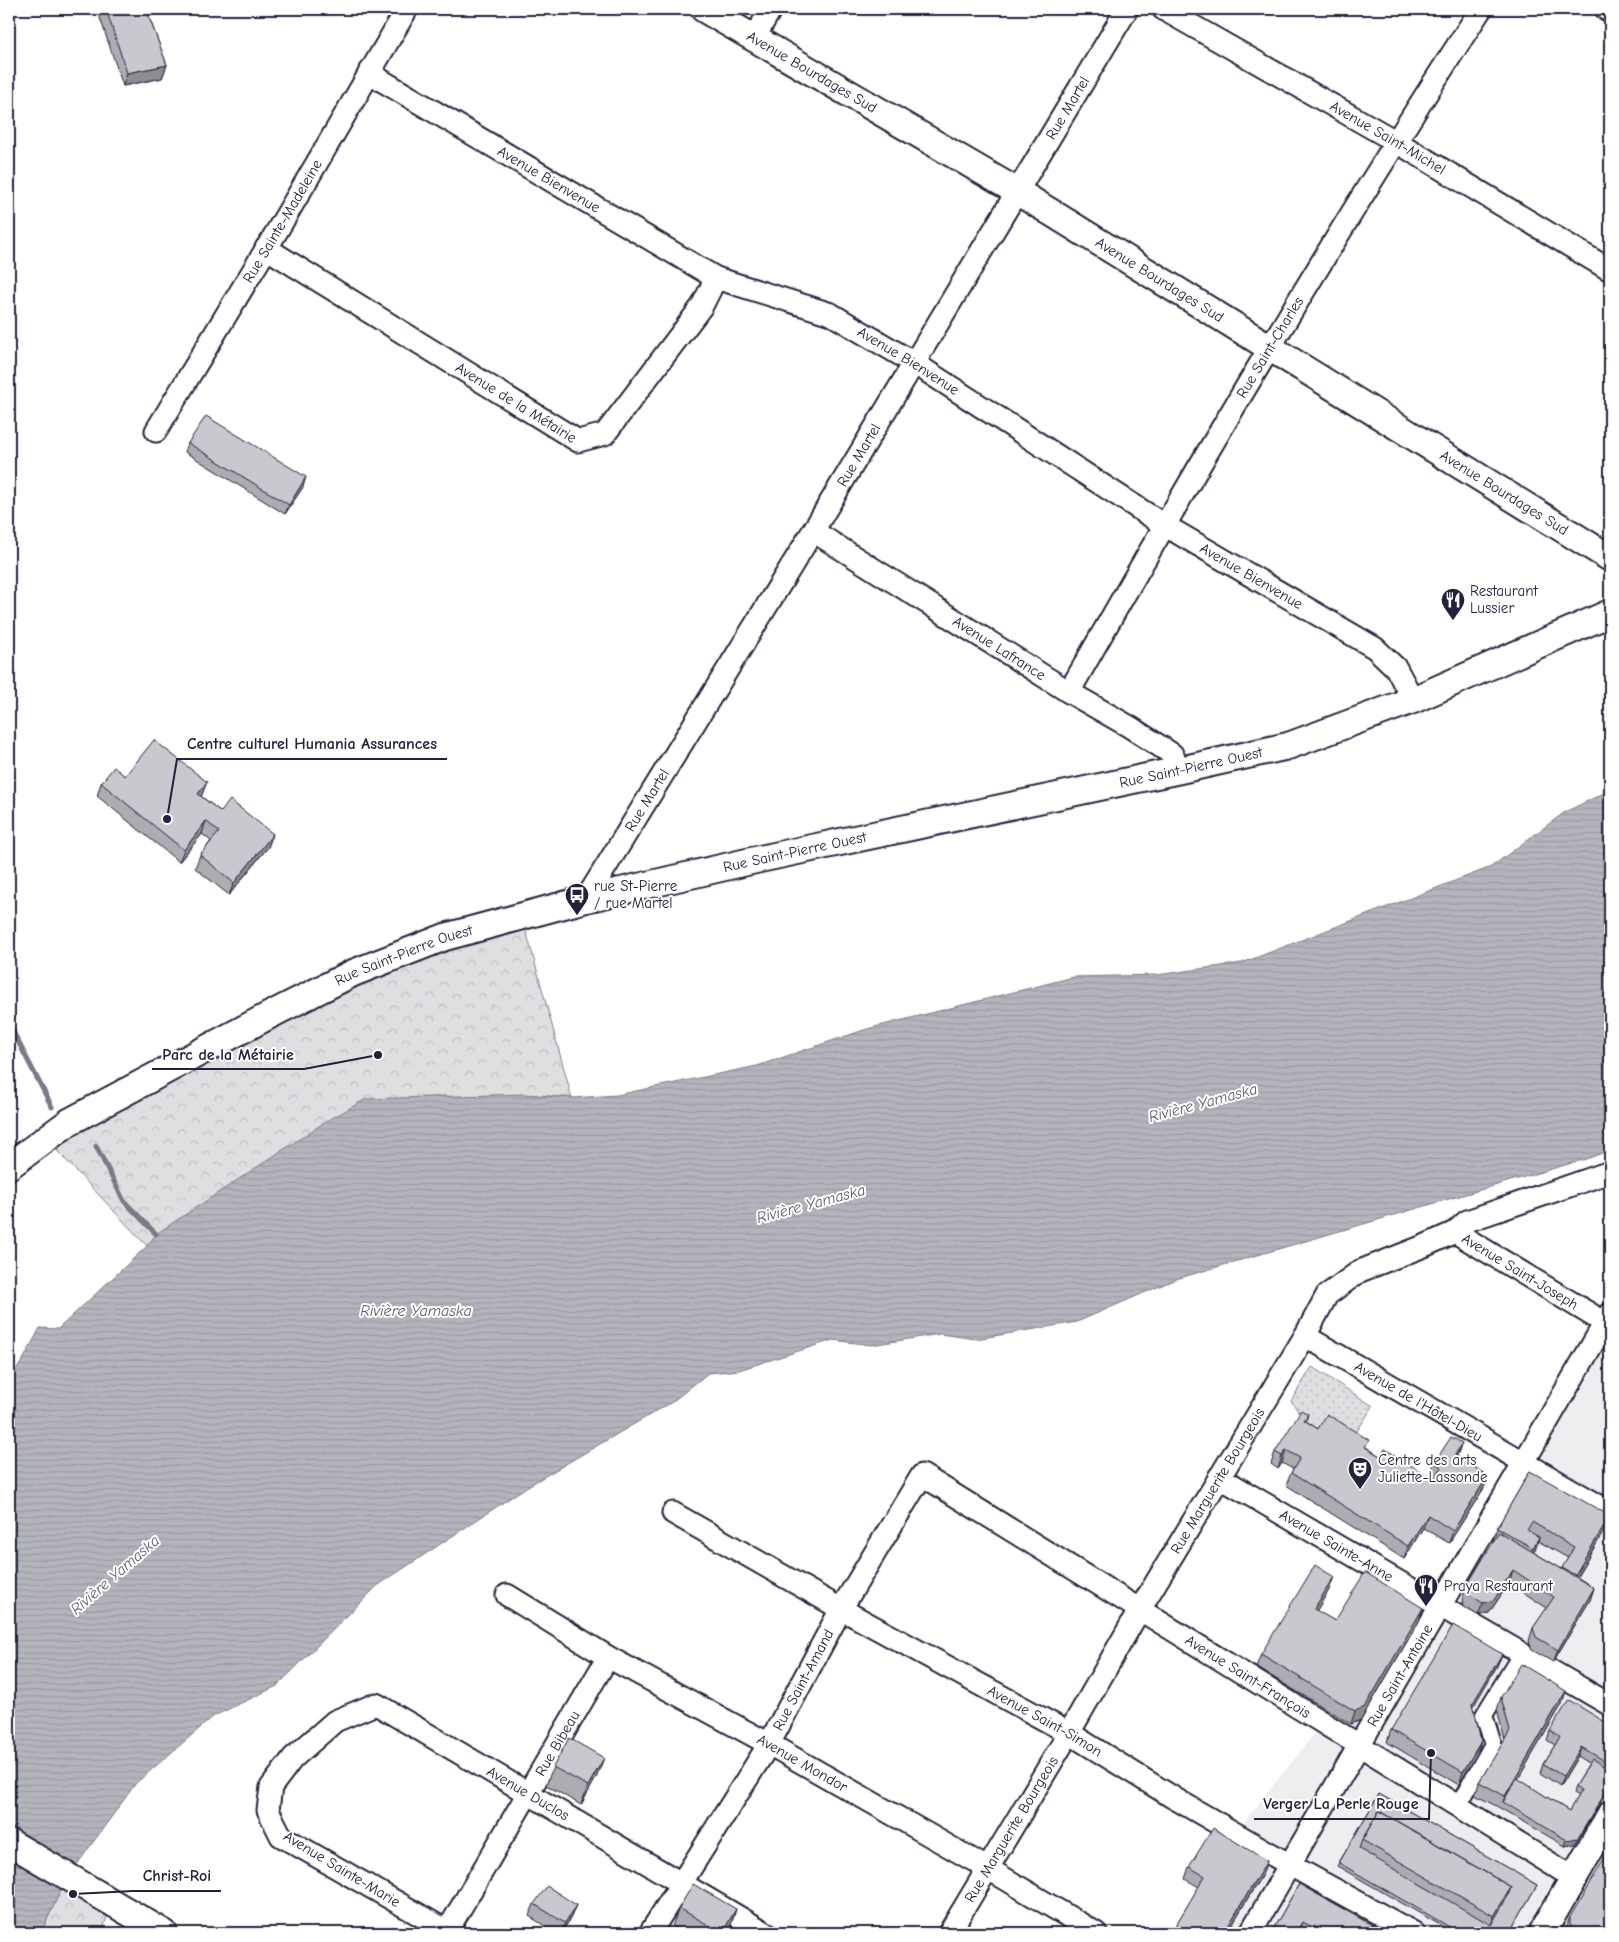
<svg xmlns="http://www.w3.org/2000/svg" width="1619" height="1942" viewBox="0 0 1619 1942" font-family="'Comic Neue',sans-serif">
	<defs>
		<pattern id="grass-dots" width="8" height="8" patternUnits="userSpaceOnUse" patternTransform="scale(1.25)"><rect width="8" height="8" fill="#dfdfe2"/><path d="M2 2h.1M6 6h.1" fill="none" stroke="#bfbfc3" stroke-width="1.8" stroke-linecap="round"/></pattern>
		<pattern id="park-crowns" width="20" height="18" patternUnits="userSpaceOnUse" patternTransform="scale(1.25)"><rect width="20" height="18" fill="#dfdfe2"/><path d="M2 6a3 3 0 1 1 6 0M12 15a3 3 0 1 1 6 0" fill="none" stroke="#bfbfc3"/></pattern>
		<pattern id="water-rules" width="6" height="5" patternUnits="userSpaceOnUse" patternTransform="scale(1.25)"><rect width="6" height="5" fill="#b4b4bc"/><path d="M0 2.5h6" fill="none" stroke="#9a9aa2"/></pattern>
	</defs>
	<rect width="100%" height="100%" fill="#fff"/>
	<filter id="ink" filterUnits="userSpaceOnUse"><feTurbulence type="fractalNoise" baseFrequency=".02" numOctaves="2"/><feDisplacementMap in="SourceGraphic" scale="10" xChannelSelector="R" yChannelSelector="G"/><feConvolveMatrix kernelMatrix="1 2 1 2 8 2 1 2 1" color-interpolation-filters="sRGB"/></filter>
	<g filter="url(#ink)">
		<!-- built -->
		<path fill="#eeeef1" d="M1610,1326V1933H1177L1226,1845L1323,1723L1300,1708L1370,1565L1440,1605Z"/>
		<!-- grass -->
		<path fill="url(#grass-dots)" stroke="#80808e" d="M1312,1367L1373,1406L1350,1442L1318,1433L1310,1428L1291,1401Z"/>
		<!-- park -->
		<path fill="url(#park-crowns)" stroke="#80808e" d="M522,916L572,1098L523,1094L147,1246L46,1139L268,1016Z
			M65,1881L110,1907L102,1933H41Z"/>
		<!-- water -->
		<path fill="url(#water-rules)" stroke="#7a7a88" d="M1610,790V1150L1589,1158L1176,1279L1077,1322L976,1339L940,1334L871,1345L833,1340L739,1370L708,1373L672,1402L528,1486L377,1586L277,1686L214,1716L136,1783L65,1881L41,1933H9V1381L24,1358L40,1328L58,1329L147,1246L156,1234L325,1122L366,1099L523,1094L572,1098L617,1095L757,1066L867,1029L1074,977L1157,975L1242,963L1491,867L1565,812Z"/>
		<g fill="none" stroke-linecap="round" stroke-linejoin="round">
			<!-- stream -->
			<path stroke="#7a7a88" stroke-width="5" d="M9,1024L52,1107
				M96,1146L124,1201L156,1234"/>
			<defs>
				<path id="pedestrian" d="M1458,1806L1493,1744L1484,1715L1522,1653"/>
				<g id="minor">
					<path id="s1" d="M1163,9L1395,141L1610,270"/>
					<path d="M1606,9L1610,11"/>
					<path d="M754,38L771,9"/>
					<path id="s2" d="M369,73L716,278L831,314L914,363L1164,525L1375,648L1396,668L1413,700"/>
					<path id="s3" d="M266,248L578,441L605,434L702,306L716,278"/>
					<path id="s4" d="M156,431L277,231L407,9"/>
					<path id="s5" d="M813,531L1069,692L1130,727L1172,754L1180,770"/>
					<path id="s6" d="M1069,692C1200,461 1336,232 1481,9"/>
					<path id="s7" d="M586,899L813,531L1127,9"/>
					<path id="s8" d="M1455,1232L1610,1326"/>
					<path id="s9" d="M1305,1336L1610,1512"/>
					<path id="s10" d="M1219,1477L1610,1705"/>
					<path id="s11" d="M673,1513L841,1609L1069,1733L1174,1798L1290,1865L1414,1933"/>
					<path id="s12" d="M507,1595L608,1657L769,1744L987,1868L1096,1933"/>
					<path id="s13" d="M446,1933L608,1657"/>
					<path id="s14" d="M451,1933L281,1836L268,1810L271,1787L293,1758L335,1721L376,1704L766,1933"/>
					<path id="s15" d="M650,1933L769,1744L841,1609L922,1475L1574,1878"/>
					<path id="s16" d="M949,1933L1069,1733L1140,1609L1305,1336L1327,1295L1360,1271L1424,1246L1455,1232L1467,1221L1610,1172"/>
					<path id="s17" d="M1250,1933L1610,1314"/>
				</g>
				<g id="tertiary">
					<path id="s18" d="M704,9L1018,192L1610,558"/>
					<path id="s19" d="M9,1166L69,1122L268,1016L353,973L445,937L586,899L760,859L1180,770L1288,746L1413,700L1610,613"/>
					<path d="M9,1842L164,1933"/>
					<path d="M1542,1933L1610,1815"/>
				</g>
			</defs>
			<!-- pedestrian casing -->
			<use href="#pedestrian" stroke="#22223b" stroke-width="20"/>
			<!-- minor casing -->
			<use href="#minor" stroke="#22223b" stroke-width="25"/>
			<!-- tertiary casing -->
			<use href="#tertiary" stroke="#22223b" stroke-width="30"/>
			<!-- pedestrian -->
			<use href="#pedestrian" stroke="#fff" stroke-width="16"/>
			<!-- minor -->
			<use href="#minor" stroke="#fff" stroke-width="21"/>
			<!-- tertiary -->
			<use href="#tertiary" stroke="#fff" stroke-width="26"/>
		</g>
		<!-- wall -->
		<path fill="#acacb2" stroke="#22223b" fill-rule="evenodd" d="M97,9H146L167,65L162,78L123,86Z
			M188,443L303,487L285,514L185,452Z
			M125,776L202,795L201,796L221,812L273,834L268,847L229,895L195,868L200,855L211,841L202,834L179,862L97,796L101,783Z
			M1308,1414L1306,1421L1318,1429L1366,1447L1380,1456L1434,1480L1435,1479L1430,1475L1434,1463L1457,1456L1484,1488L1449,1543L1423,1528L1404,1559L1286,1485L1291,1473L1293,1469L1282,1463L1278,1469L1271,1464L1275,1452Z
			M1530,1471L1605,1529L1577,1577L1594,1588L1590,1600L1553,1662L1532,1650L1529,1641L1533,1628L1547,1608L1509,1583L1489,1613L1478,1615L1463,1607L1462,1600L1466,1587L1494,1541L1493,1540L1497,1528ZM1538,1541L1568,1558L1562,1569L1533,1552Z
			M1329,1590L1316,1611L1335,1621H1419L1361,1720L1351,1724L1256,1667L1261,1654Z
			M1502,1654L1497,1666L1473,1706L1481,1741L1477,1754L1459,1785L1387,1742L1391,1730Z
			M1501,1697L1562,1704L1518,1779L1569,1811L1578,1796L1573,1793L1575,1786L1589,1763L1578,1756L1560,1786L1540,1773L1543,1764L1555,1745L1547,1740L1550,1731L1610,1725V1769L1575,1844L1565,1846L1500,1808L1475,1795L1479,1782L1505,1740L1497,1710Z
			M553,1767L597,1776L581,1805L546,1785Z
			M1379,1794L1537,1885L1509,1933H1454L1337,1866Z
			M1189,1867L1263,1873L1227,1933H1171L1199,1887L1185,1879Z
			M1299,1884L1386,1933H1271Z
			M534,1904L576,1905L571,1917L562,1933H556L529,1916Z
			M679,1908L736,1909L730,1928L726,1933H684L672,1926Z
			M1570,1917L1610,1933H1565V1929Z"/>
		<!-- shaded-wall -->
		<path fill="#8c8c91" stroke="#22223b" d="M167,65L162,78L123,86L127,73Z
			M306,477L303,487L285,514L289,505Z
			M207,782L202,795L193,806L198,794Z
			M206,821L202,834L179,862L184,850Z
			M273,834L268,847L229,895L234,883Z
			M1462,1443L1457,1456L1455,1455Z
			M1286,1450L1282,1463L1278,1469L1282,1456Z
			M1488,1476L1484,1488L1449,1543L1453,1531Z
			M1428,1515L1423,1528L1404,1559L1408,1546Z
			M1610,1516L1605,1529L1571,1587L1575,1575Z
			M1539,1537L1535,1550L1528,1561L1533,1548Z
			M1513,1570L1509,1583L1489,1613L1478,1615L1483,1603Z
			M1334,1577L1329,1590L1310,1622L1314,1609Z
			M1594,1588L1590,1600L1553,1662L1558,1650Z
			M1423,1608L1419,1621L1361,1720L1351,1724L1355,1711Z
			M1502,1654L1497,1666L1468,1716L1473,1703Z
			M1566,1691L1562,1704L1504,1803L1503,1802L1505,1796Z
			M1481,1741L1477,1754L1459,1785L1463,1772Z
			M1581,1747L1578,1756L1560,1786L1563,1776Z
			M604,1758L597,1776L581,1805L588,1786Z
			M1610,1785V1787L1575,1844L1565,1846L1567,1840Z
			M1267,1861L1263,1873L1227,1933H1224Z
			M1511,1887L1507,1899L1490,1928L1494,1916Z
			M576,1905L571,1917L561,1933L565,1923Z
			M736,1909L730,1928L726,1933H722Z
			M1303,1922L1299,1933H1297Z"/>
		<!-- building -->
		<path fill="#c8c8cf" stroke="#22223b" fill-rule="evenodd" d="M106,9H146L167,65L127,73Z
			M206,416L306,477L289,505L188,443Z
			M154,740L207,782L198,794L221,812L230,800L273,834L234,883L200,855L219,832L206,821L184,850L101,783L114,767L125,776Z
			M1301,1410L1308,1414L1304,1420L1318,1429L1327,1414L1369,1440L1365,1447L1380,1456L1385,1449L1434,1480L1442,1467L1434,1463L1451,1437L1462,1443L1455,1455L1488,1476L1453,1531L1428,1515L1408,1546L1291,1473L1300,1458L1286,1450L1282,1456L1275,1452Z
			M1530,1471L1610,1516L1575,1575L1562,1568L1574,1547L1532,1522L1527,1530L1539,1537L1533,1548L1497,1528Z
			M1499,1532L1594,1588L1558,1650L1536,1637L1533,1628L1554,1597L1513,1570L1494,1600L1483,1603L1468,1594L1466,1587Z
			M1315,1565L1334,1577L1314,1609L1335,1621L1365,1572L1423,1608L1365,1707L1355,1711L1261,1654Z
			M1453,1625L1502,1654L1473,1703L1481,1741L1463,1772L1391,1730Z
			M1521,1664L1566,1691L1505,1796L1479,1782L1510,1731L1501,1697Z
			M1569,1700L1610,1725V1764L1581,1747L1563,1776L1543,1764L1560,1737L1550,1731Z
			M569,1738L604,1758L588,1786L553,1767Z
			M1592,1759L1610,1770V1785L1578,1838L1567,1840L1503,1802L1517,1778L1569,1811L1581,1790L1575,1786Z
			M1379,1794L1537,1885L1509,1933H1460L1339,1863ZM1379,1811L1511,1887L1508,1896L1491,1925L1359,1849L1362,1840Z
			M1379,1811L1511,1887L1494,1916L1362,1840Z
			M1213,1828L1267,1861L1224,1933H1171L1205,1876L1189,1867Z
			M1610,1849V1933H1577L1570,1930V1917Z
			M693,1884L736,1909L722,1933L679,1908Z
			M1299,1884L1386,1933H1323L1303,1922L1297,1933H1271Z
			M547,1886L576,1905L565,1923L534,1904Z"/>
	</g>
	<!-- icons -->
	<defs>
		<symbol id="restaurant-pin" viewBox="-11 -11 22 30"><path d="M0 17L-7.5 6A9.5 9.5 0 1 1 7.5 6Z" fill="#22223b" stroke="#fff"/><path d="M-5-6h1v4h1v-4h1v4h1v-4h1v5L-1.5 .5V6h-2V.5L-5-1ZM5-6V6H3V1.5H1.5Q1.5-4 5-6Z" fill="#fff"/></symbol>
		<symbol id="bus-pin" viewBox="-11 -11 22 30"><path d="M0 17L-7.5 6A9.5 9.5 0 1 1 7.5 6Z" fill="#22223b" stroke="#fff"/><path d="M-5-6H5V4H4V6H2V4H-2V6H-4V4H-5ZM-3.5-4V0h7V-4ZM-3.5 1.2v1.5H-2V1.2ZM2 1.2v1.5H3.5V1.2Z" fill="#fff"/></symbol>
		<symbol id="theatre-pin" viewBox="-11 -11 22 30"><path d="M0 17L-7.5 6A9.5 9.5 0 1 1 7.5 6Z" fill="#22223b" stroke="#fff"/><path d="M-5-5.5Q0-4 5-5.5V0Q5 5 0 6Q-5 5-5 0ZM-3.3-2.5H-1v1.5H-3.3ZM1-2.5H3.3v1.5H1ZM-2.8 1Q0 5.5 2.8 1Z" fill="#fff"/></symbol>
	</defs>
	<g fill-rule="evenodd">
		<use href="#restaurant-pin" x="1439" y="586" width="28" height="38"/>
		<use href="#bus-pin" x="563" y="881" width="28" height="38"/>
		<use href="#theatre-pin" x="1346" y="1455" width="28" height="38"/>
		<use href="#restaurant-pin" x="1412" y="1572" width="28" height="38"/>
	</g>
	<g text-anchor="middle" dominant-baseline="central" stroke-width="4" stroke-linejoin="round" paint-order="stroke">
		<!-- street labels -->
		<g font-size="15" fill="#22223b" stroke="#fff">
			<text stroke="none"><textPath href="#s18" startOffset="125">Avenue Bourdages Sud</textPath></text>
			<text stroke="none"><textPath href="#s7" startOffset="926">Rue Martel</textPath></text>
			<text stroke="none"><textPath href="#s1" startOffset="259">Avenue Saint-Michel</textPath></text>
			<text stroke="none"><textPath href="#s2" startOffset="209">Avenue Bienvenue</textPath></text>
			<text stroke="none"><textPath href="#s4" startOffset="245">Rue Sainte-Madeleine</textPath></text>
			<text stroke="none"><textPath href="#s18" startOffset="530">Avenue Bourdages Sud</textPath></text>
			<text stroke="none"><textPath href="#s6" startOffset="399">Rue Saint-Charles</textPath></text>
			<text stroke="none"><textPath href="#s2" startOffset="614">Avenue Bienvenue</textPath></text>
			<text stroke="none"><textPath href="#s3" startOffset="294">Avenue de la Métairie</textPath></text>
			<text stroke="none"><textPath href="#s7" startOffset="521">Rue Martel</textPath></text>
			<text stroke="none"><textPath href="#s18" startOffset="935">Avenue Bourdages Sud</textPath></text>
			<text stroke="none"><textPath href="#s2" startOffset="1019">Avenue Bienvenue</textPath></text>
			<text stroke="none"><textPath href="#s5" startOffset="220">Avenue Lafrance</textPath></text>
			<text stroke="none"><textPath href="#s19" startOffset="1259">Rue Saint-Pierre Ouest</textPath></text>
			<text stroke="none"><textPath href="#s7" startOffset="116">Rue Martel</textPath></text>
			<text stroke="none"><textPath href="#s19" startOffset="854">Rue Saint-Pierre Ouest</textPath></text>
			<text stroke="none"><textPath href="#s19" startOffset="449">Rue Saint-Pierre Ouest</textPath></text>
			<text stroke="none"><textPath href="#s8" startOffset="76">Avenue Saint-Joseph</textPath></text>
			<text stroke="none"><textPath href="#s9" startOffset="131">Avenue de l'Hôtel-Dieu</textPath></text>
			<text stroke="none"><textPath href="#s16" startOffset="526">Rue Marguerite Bourgeois</textPath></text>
			<text stroke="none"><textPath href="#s10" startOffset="136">Avenue Sainte-Anne</textPath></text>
			<text stroke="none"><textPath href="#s17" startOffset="298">Rue Saint-Antoine</textPath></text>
			<text stroke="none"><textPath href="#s15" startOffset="916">Avenue Saint-François</textPath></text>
			<text stroke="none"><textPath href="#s15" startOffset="296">Rue Saint-Amand</textPath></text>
			<text stroke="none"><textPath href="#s11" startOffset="426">Avenue Saint-Simon</textPath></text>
			<text stroke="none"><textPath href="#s13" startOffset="220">Rue Bibeau</textPath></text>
			<text stroke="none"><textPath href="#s12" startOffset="340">Avenue Mondor</textPath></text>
			<text stroke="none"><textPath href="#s14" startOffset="561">Avenue Duclos</textPath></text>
			<text stroke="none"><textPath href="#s16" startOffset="121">Rue Marguerite Bourgeois</textPath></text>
			<text transform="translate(342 1869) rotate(31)">Avenue Sainte-Marie</text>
		</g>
		<!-- poi labels -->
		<g font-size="15" fill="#22223b" stroke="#fff" text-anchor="start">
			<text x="1470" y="591">Restaurant<tspan x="1470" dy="17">Lussier</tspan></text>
			<text x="594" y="886">rue St-Pierre<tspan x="594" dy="17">/ rue Martel</tspan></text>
			<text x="1378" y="1460">Centre des arts<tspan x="1378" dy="17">Juliette-Lassonde</tspan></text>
			<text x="1444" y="1586">Praya Restaurant</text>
		</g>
		<!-- water labels -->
		<g font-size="16" font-style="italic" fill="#5c5c6f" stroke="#fff">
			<text transform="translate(1203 1103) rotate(-15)">Rivière Yamaska</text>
			<text transform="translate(811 1204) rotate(-15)">Rivière Yamaska</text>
			<text x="416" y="1311">Rivière Yamaska</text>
			<text transform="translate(115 1575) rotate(-41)">Rivière Yamaska</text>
		</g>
	</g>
	<!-- callouts -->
	<path fill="none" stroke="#22223b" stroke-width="2" d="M167 819L177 759H447M378 1055L304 1069H152M1431 1753L1429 1819H1254M73 1894L133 1891H221"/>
	<g fill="#22223b" stroke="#fff" stroke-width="2">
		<circle cx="167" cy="819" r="5"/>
		<circle cx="378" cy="1055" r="5"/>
		<circle cx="1431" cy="1753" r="5"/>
		<circle cx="73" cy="1894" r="5"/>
	</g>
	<g font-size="16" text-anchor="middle" font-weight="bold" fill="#22223b" stroke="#fff" stroke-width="4" stroke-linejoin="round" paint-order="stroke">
		<text x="312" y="749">Centre culturel Humania Assurances</text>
		<text x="228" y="1060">Parc de la Métairie</text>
		<text x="1341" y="1809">Verger La Perle Rouge</text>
		<text x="177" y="1881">Christ-Roi</text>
	</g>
	<!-- margin -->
	<rect width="1619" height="1942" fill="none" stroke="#fff" stroke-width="30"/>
	<rect x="15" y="15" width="1589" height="1912" fill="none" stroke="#22223b" stroke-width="2" filter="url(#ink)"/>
</svg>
